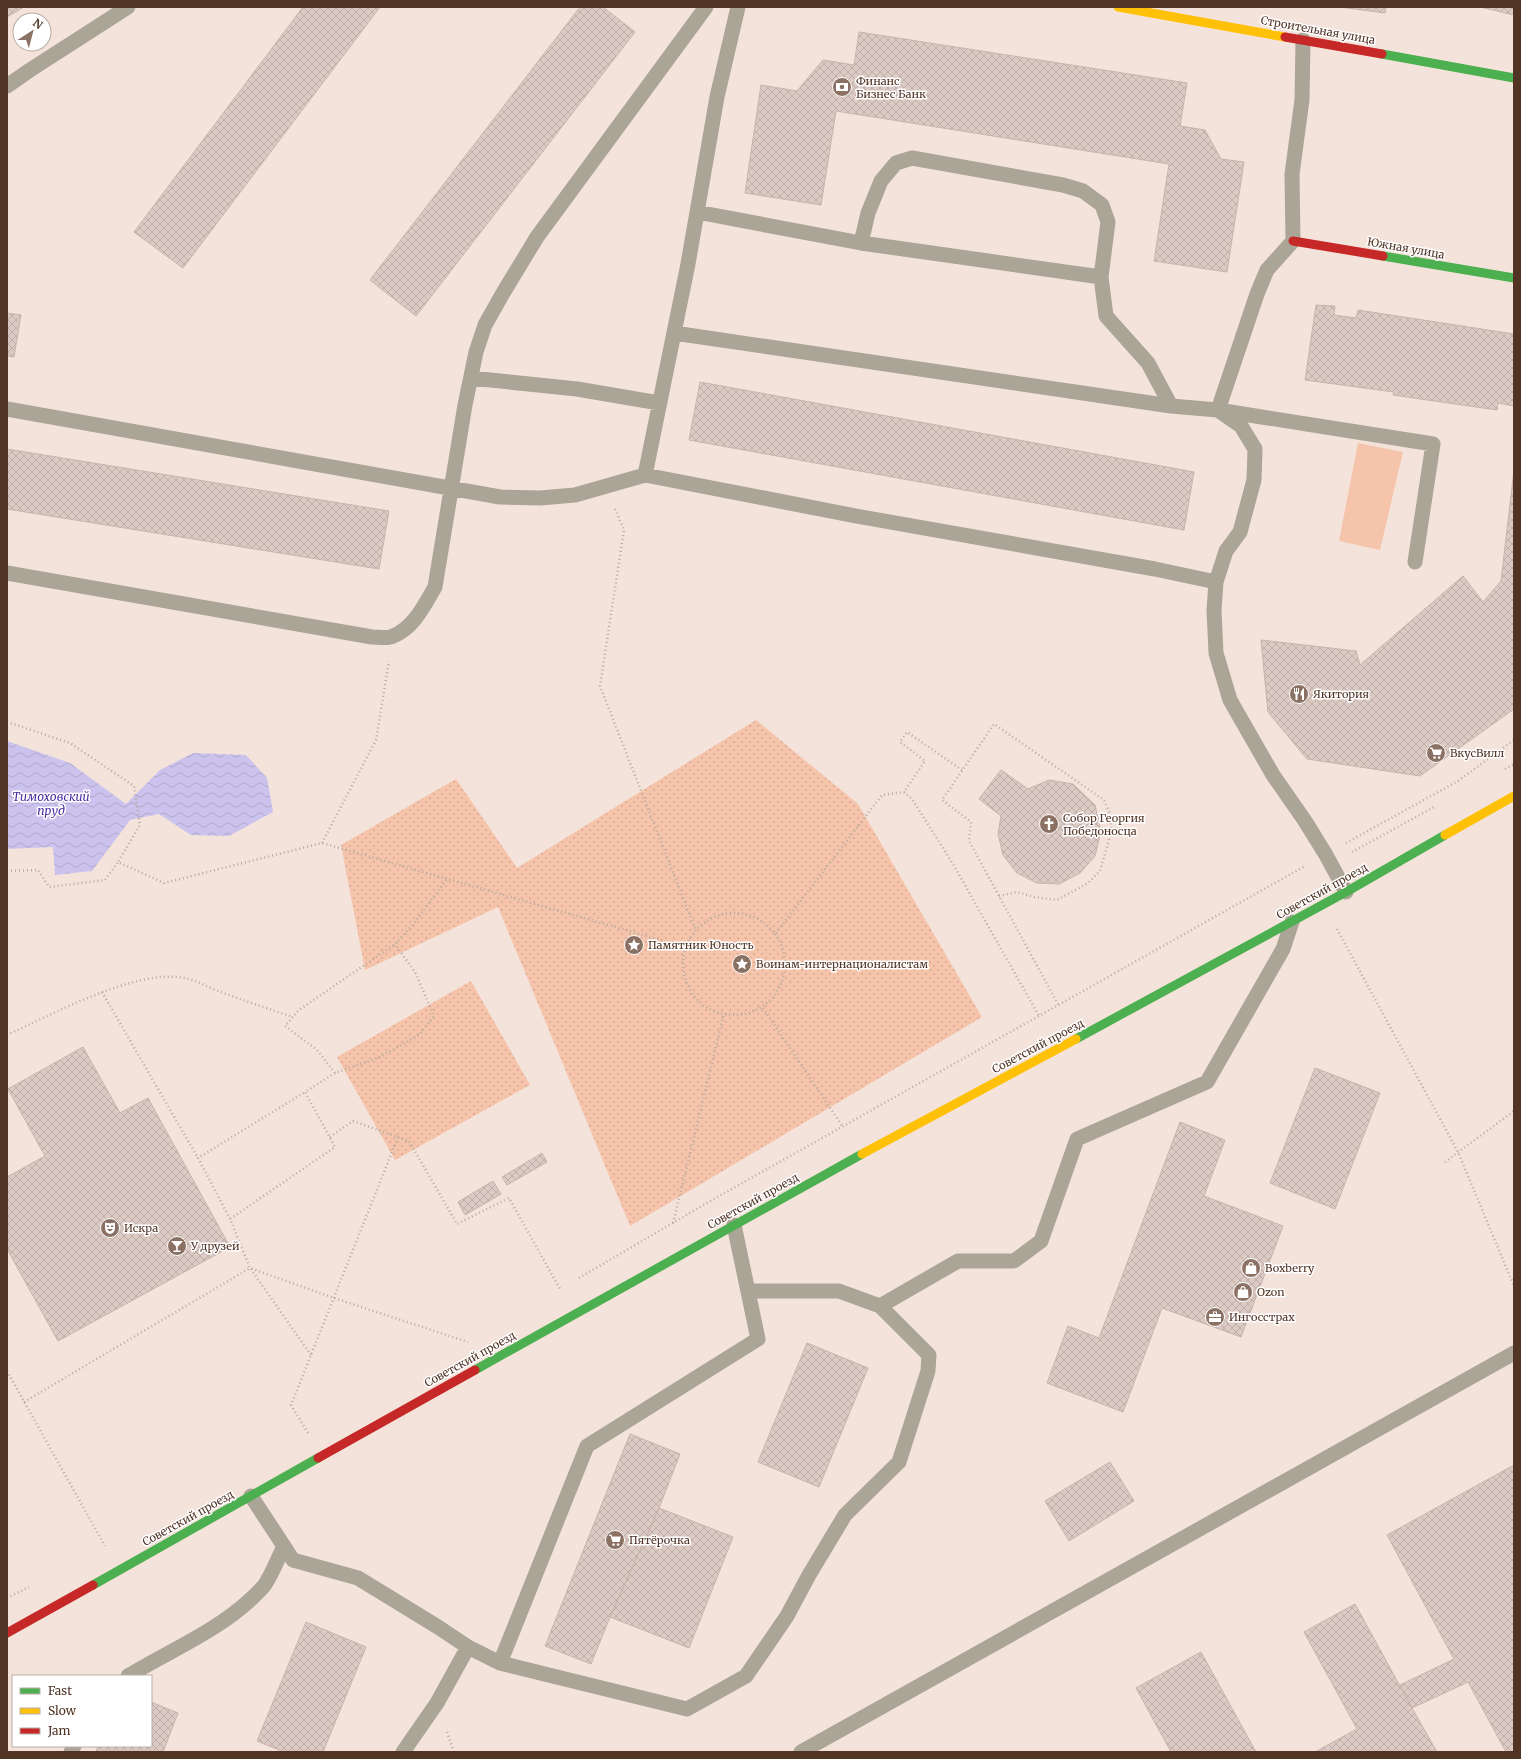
<svg xmlns="http://www.w3.org/2000/svg" width="1521" height="1759" viewBox="0 0 1521 1759" font-family="Merriweather,serif">
	<defs>
		<pattern id="grass-dots" width="8" height="8" patternUnits="userSpaceOnUse"><rect width="8" height="8" fill="#f6c4ab"/><path d="M2 2h.1M6 6h.1" fill="none" stroke="#d5a993" stroke-width="1.8" stroke-linecap="round"/></pattern>
		<pattern id="water-waves" width="16" height="10" patternUnits="userSpaceOnUse"><rect width="16" height="10" fill="#cbc3ed"/><path d="M0 5q4-4 8 0t8 0" fill="none" stroke="#b0a8cb"/></pattern>
		<pattern id="building-cross-hatch" width="8" height="8" patternUnits="userSpaceOnUse"><rect width="8" height="8" fill="#dccac4"/><path d="M0 0l8 8M0 8l8-8" fill="none" stroke="#bfaea8"/></pattern>
	</defs>
	<rect width="100%" height="100%" fill="#f4e3da"/>
	<!-- grass -->
	<path fill="url(#grass-dots)" d="M756,720L858,804L982,1017L630,1226L498,907L365,970L341,845L456,779L517,868Z
		M471,981L530,1085L395,1160L337,1057Z"/>
	<!-- pitch -->
	<path fill="#f6c4ab" d="M1358,443L1403,452L1380,550L1339,541Z"/>
	<!-- water -->
	<path fill="url(#water-waves)" d="M7,741L70,763L126,804L160,770L193,753L246,755L267,778L273,812L229,836L191,835L159,814L130,820L92,871L55,875L53,847L7,849Z"/>
	<!-- building -->
	<path fill="url(#building-cross-hatch)" stroke="#c9b2ac" d="M7,7H24L7,17Z
		M303,7H380L183,268L134,232Z
		M580,7H603L635,32L416,316L370,280Z
		M1339,7H1386L1385,13Z
		M1480,7H1514V15Z
		M859,32L1187,83L1180,126L1205,130L1221,159L1244,162L1227,272L1154,261L1169,164L836,111L821,205L745,193L761,85L797,91L823,60L854,65Z
		M1316,305L1335,306L1334,315L1356,318L1358,310L1514,334V406L1498,403L1497,410L1393,395L1394,392L1305,380Z
		M7,313L21,315L14,357L7,356Z
		M700,382L1194,472L1184,530L689,440Z
		M7,449L389,511L379,569L7,509Z
		M1514,470V709L1420,776L1307,759L1268,712L1261,640L1356,651L1360,665L1463,576L1483,602L1501,581Z
		M1001,770L1028,789L1049,780L1073,784L1095,805L1101,831L1095,856L1080,873L1059,884L1037,883L1017,873L1003,855L998,834L1001,816L979,799Z
		M83,1047L120,1113L148,1098L230,1247L58,1341L7,1249V1177L45,1156L8,1089Z
		M1315,1068L1380,1093L1335,1209L1270,1183Z
		M1180,1122L1225,1140L1204,1196L1283,1226L1241,1337L1162,1308L1123,1412L1047,1383L1068,1326L1099,1338Z
		M542,1153L547,1162L507,1185L502,1177Z
		M493,1181L501,1194L465,1215L458,1202Z
		M807,1343L868,1368L819,1487L758,1462Z
		M630,1434L680,1454L659,1508L610,1617L591,1664L545,1646Z
		M1110,1462L1134,1501L1069,1541L1045,1501Z
		M1514,1465V1752H1506L1468,1682L1412,1708L1400,1685L1454,1659L1387,1535Z
		M659,1508L733,1537L689,1648L610,1617Z
		M1355,1604L1412,1708L1437,1752H1315L1357,1729L1304,1632Z
		M306,1622L366,1647L323,1752H284L257,1741Z
		M1201,1652L1256,1752H1171L1136,1688Z
		M151,1702L178,1713L163,1752H96L98,1746H151Z"/>
	<g fill="none" stroke-linecap="round" stroke-linejoin="round">
		<!-- path -->
		<path stroke="#b3aca0" stroke-width="2.5" stroke-dasharray="1 3" stroke-linecap="butt" d="M615,509L624,530L600,686L696,931
			M7,722L70,743L134,786L140,825L118,862
			M1505,769L1514,764
			M962,770L907,732L900,742L925,761L904,792L912,799L953,864L1039,1016
			M322,843L376,740L389,661
			M1346,843L1458,781L1514,740
			M1352,852L1436,806
			M7,871L38,870L49,887L105,880L118,862L164,883L322,843L685,947
			M999,896L1017,892L1034,897L1057,900L1088,883L1100,871L1111,833L1110,814L1104,800L994,724L942,800L971,822L969,841L1059,1006
			M683 964a51 51 0 1 1 102 0a51 51 0 1 1-102 0Z
			M1337,929L1458,1152L1514,1286
			M776,933L882,795L904,792
			M102,992L198,1158
			M763,1008L843,1127
			M7,1035C51,1015 137,968 184,978C197,980 209,988 221,992C245,1001 269,1009 293,1017
			M335,1073L317,1050L285,1026L299,1010L395,944L415,922L447,879
			M330,1137L353,1121L409,1141L457,1224L509,1198L560,1289
			M1445,1162L1514,1111
			M230,1219L198,1158L305,1092
			M673,1223L724,1014
			M579,1278L705,1204L1305,866
			M311,1355L250,1268L334,1298L468,1342
			M7,1371L105,1546
			M24,1402L250,1268L230,1219L335,1147L305,1092L335,1073L380,1057L419,1035L434,1016L415,972L395,944
			M308,1433L291,1405L398,1137
			M7,1598L29,1587
			M447,1732L454,1752"/>
		<!-- lane -->
		<path stroke="#aaa596" stroke-width="15" d="M1303,40L1302,100L1292,174L1293,241L1267,270L1257,294L1218,410L1433,444L1415,562
			M7,86L30,70L128,7
			M697,212L861,243L868,213L881,181L896,163L912,158L1063,185L1083,191L1102,205L1108,222L1101,277L1106,316L1148,363L1171,406
			M861,243L1101,277
			M674,333L1171,406L1218,410L1241,426L1255,449L1254,480L1240,532L1226,551L1216,582
			M471,378L577,389L659,403
			M7,409L500,497L540,498L575,495L645,475L856,516L1155,569L1216,582L1214,610L1216,653L1230,700L1273,775L1305,821L1326,855L1346,892
			M645,475L688,264L717,97L738,7
			M7,573L372,637C378,637 388,639 393,636C414,628 425,604 435,587L465,405L476,352L485,325L503,293L537,237L706,7
			M734,1225L758,1339L587,1446L500,1663L687,1709L746,1676L787,1616L809,1575L845,1515L899,1462L928,1371L929,1355L880,1306L839,1291H748
			M880,1306L958,1261H1014L1041,1241L1077,1139L1207,1082L1283,949L1292,922
			M251,1496L293,1560L358,1578L438,1627L468,1647L500,1663
			M128,1676C174,1648 226,1628 263,1587C270,1579 279,1556 284,1546
			M71,1752L74,1746
			M403,1752L437,1703L468,1647
			M801,1752L1514,1353"/>
		<!-- fast -->
		<path stroke="#4caf50" stroke-width="9" d="M1382,54L1514,78
			M1383,256L1514,278
			M1076,1039L1346,892L1445,835
			M475,1370L862,1154
			M93,1585L318,1458"/>
		<!-- slow -->
		<path stroke="#ffc107" stroke-width="9" d="M1118,7L1285,37
			M1445,835L1514,796
			M862,1154L1076,1039"/>
		<!-- jam -->
		<path stroke="#c62828" stroke-width="9" d="M1285,37L1382,54
			M1293,241L1383,256
			M318,1458L475,1370
			M7,1633L93,1585"/>
	</g>
	<!-- icons -->
	<defs>
		<symbol id="bank-disc" viewBox="-11 -11 22 22"><circle r="9.5" fill="#8b7164" stroke="#fff"/><path d="M-6-4H6V4H-6ZM0-2.3a2.3 2.3 0 1 0 0 4.6a2.3 2.3 0 1 0 0-4.6Z" fill="#fff"/></symbol>
		<symbol id="restaurant-disc" viewBox="-11 -11 22 22"><circle r="9.5" fill="#8b7164" stroke="#fff"/><path d="M-5-6h1v4h1v-4h1v4h1v-4h1v5L-1.5 .5V6h-2V.5L-5-1ZM5-6V6H3V1.5H1.5Q1.5-4 5-6Z" fill="#fff"/></symbol>
		<symbol id="supermarket-disc" viewBox="-11 -11 22 22"><circle r="9.5" fill="#8b7164" stroke="#fff"/><path d="M-6-5.5h2.5l.6 2H6L4.5 2H-2.5L-4.4-4H-6ZM-1.5 3.2a1.3 1.3 0 1 0 .1 0ZM3 3.2a1.3 1.3 0 1 0 .1 0Z" fill="#fff"/></symbol>
		<symbol id="church-disc" viewBox="-11 -11 22 22"><circle r="9.5" fill="#8b7164" stroke="#fff"/><path d="M-1.2-6h2.4v3.5h3.3v2.4h-3.3V6h-2.4V-.1h-3.3v-2.4h3.3Z" fill="#fff"/></symbol>
		<symbol id="sight-disc" viewBox="-11 -11 22 22"><circle r="9.5" fill="#8b7164" stroke="#fff"/><path d="M0-6L1.8-2.2L6-1.7L2.9 1.2L3.7 5.4L0 3.3L-3.7 5.4L-2.9 1.2L-6-1.7L-1.8-2.2Z" fill="#fff"/></symbol>
		<symbol id="theatre-disc" viewBox="-11 -11 22 22"><circle r="9.5" fill="#8b7164" stroke="#fff"/><path d="M-5-5.5Q0-4 5-5.5V0Q5 5 0 6Q-5 5-5 0ZM-3.3-2.5H-1v1.5H-3.3ZM1-2.5H3.3v1.5H1ZM-2.8 1Q0 5.5 2.8 1Z" fill="#fff"/></symbol>
		<symbol id="bar-disc" viewBox="-11 -11 22 22"><circle r="9.5" fill="#8b7164" stroke="#fff"/><path d="M-6-5H6L.8 .8V4.5H3.5V6h-7V4.5H-.8V.8Z" fill="#fff"/></symbol>
		<symbol id="shop-disc" viewBox="-11 -11 22 22"><circle r="9.5" fill="#8b7164" stroke="#fff"/><path d="M-5-2.5h2.3a2.7 3.5 0 0 1 5.4 0H5L5.5 6h-11ZM-1.5-2.5h3a1.5 2.3 0 0 0-3 0Z" fill="#fff"/></symbol>
		<symbol id="office-disc" viewBox="-11 -11 22 22"><circle r="9.5" fill="#8b7164" stroke="#fff"/><path d="M-6-3h4V-5.5h4V-3h4V5H-6ZM-1-4.5V-3h2v-1.5ZM-6 0V1H6V0Z" fill="#fff"/></symbol>
	</defs>
	<g fill-rule="evenodd">
		<use href="#bank-disc" x="831" y="76" width="22" height="22"/>
		<use href="#restaurant-disc" x="1288" y="683" width="22" height="22"/>
		<use href="#supermarket-disc" x="1425" y="742" width="22" height="22"/>
		<use href="#church-disc" x="1038" y="813" width="22" height="22"/>
		<use href="#sight-disc" x="623" y="934" width="22" height="22"/>
		<use href="#sight-disc" x="731" y="953" width="22" height="22"/>
		<use href="#theatre-disc" x="99" y="1217" width="22" height="22"/>
		<use href="#bar-disc" x="166" y="1235" width="22" height="22"/>
		<use href="#shop-disc" x="1240" y="1257" width="22" height="22"/>
		<use href="#shop-disc" x="1232" y="1281" width="22" height="22"/>
		<use href="#office-disc" x="1204" y="1306" width="22" height="22"/>
		<use href="#supermarket-disc" x="604" y="1529" width="22" height="22"/>
	</g>
	<g text-anchor="middle" dominant-baseline="central" stroke-width="3" stroke-linejoin="round" paint-order="stroke">
		<!-- street labels -->
		<g font-size="11" fill="#523425" stroke="#fff">
			<text transform="translate(1318 30) rotate(10)">Строительная улица</text>
			<text transform="translate(1406 248) rotate(10)">Южная улица</text>
			<text transform="translate(1322 891) rotate(-29)">Советский проезд</text>
			<text transform="translate(1038 1046) rotate(-28)">Советский проезд</text>
			<text transform="translate(753 1201) rotate(-29)">Советский проезд</text>
			<text transform="translate(470 1359) rotate(-29)">Советский проезд</text>
			<text transform="translate(188 1518) rotate(-29)">Советский проезд</text>
		</g>
		<!-- poi labels -->
		<g font-size="11" fill="#523425" stroke="#fff" text-anchor="start">
			<text x="856" y="81">Финанс<tspan x="856" dy="13">Бизнес Банк</tspan></text>
			<text x="1313" y="694">Якитория</text>
			<text x="1450" y="753">ВкусВилл</text>
			<text x="1063" y="818">Собор Георгия<tspan x="1063" dy="13">Победоносца</tspan></text>
			<text x="648" y="945">Памятник Юность</text>
			<text x="756" y="964">Воинам-интернационалистам</text>
			<text x="124" y="1228">Искра</text>
			<text x="191" y="1246">У друзей</text>
			<text x="1265" y="1268">Boxberry</text>
			<text x="1257" y="1292">Ozon</text>
			<text x="1229" y="1317">Ингосстрах</text>
			<text x="629" y="1540">Пятёрочка</text>
		</g>
		<!-- water labels -->
		<g font-size="12" font-style="italic" fill="#492ca2" stroke="#fff">
			<text x="51" y="796">Тимоховский<tspan x="51" dy="14">пруд</tspan></text>
		</g>
	</g>
	<!-- border -->
	<rect width="1521" height="1759" fill="none" stroke="#523425" stroke-width="16"/>
	<!-- legend -->
	<rect x="12" y="1675" width="140" height="72" fill="#ffffff" stroke="#baaea8"/>
	<rect x="20" y="1688" width="20" height="6" fill="#4caf50" stroke="#baaea8"/>
	<text x="48" y="1695" font-size="12" fill="#523425">Fast</text>
	<rect x="20" y="1708" width="20" height="6" fill="#ffc107" stroke="#baaea8"/>
	<text x="48" y="1715" font-size="12" fill="#523425">Slow</text>
	<rect x="20" y="1728" width="20" height="6" fill="#c62828" stroke="#baaea8"/>
	<text x="48" y="1735" font-size="12" fill="#523425">Jam</text>
	<!-- north arrow -->
	<g transform="translate(32 32) rotate(36)"><circle r="19" fill="#ffffff" stroke="#baaea8"/>
	<path d="M0-3L7 15L0 10L-7 15Z" fill="#8b7164"/>
	<text y="-6" font-size="11" font-weight="bold" text-anchor="middle" fill="#523425">N</text>
	</g>
</svg>
